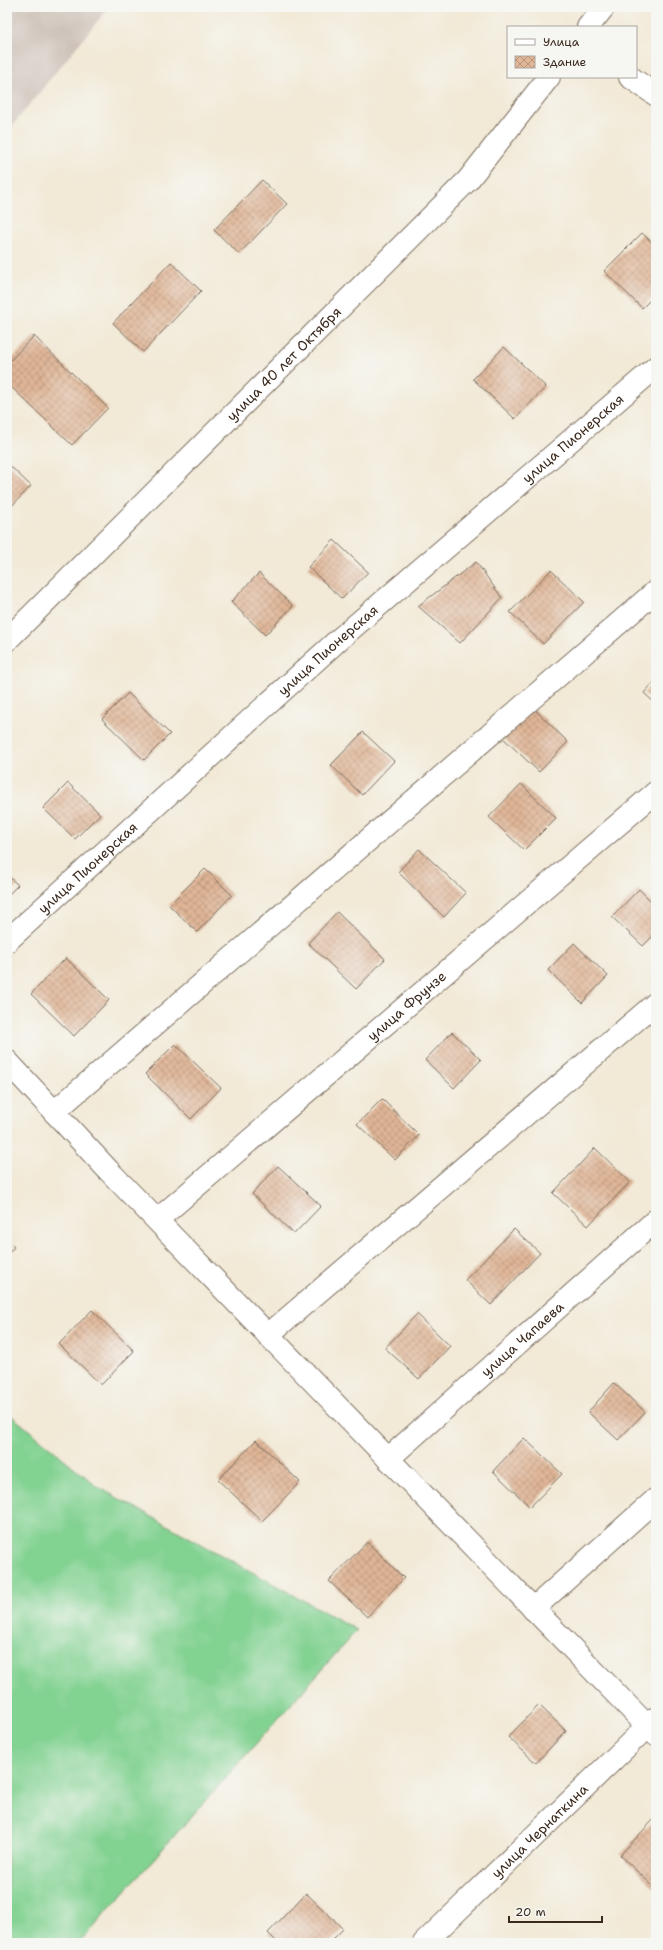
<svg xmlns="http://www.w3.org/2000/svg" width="663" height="1950" viewBox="0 0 663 1950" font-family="'Shantell Sans',sans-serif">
	<defs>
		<pattern id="building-cross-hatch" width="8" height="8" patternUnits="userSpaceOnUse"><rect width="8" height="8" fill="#e0b697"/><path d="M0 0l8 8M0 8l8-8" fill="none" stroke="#b7947b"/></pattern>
	</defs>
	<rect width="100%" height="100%" fill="#f6f6f2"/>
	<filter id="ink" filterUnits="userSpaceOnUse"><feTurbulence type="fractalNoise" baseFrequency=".025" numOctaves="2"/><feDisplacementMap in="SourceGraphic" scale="8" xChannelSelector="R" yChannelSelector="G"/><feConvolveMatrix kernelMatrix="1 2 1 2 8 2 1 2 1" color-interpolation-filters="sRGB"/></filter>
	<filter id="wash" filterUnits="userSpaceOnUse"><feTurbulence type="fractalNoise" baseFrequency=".012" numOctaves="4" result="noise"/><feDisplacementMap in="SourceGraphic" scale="16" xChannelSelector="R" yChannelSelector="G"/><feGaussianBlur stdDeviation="0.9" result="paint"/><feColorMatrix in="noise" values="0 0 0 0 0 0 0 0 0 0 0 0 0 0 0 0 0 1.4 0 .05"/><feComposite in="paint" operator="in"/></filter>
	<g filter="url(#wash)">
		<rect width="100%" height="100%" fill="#f2e9d6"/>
		<!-- industrial -->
		<path fill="#cec2b9" d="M7,7H109L7,132Z"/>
		<!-- pitch -->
		<path fill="#82d292" stroke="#5e7e58" d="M7,1412L98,1487L357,1630L79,1943H7Z"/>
		<g id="blocks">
			<!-- building -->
			<path fill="url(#building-cross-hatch)" d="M262,180L287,204L239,254L214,230Z
				M642,233L656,246V294L642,308L604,271Z
				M171,262L201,291L143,352L113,323Z
				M34,336L108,408L72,445L7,383V364Z
				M504,347L546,387L515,419L473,379Z
				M7,463L31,486L7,511Z
				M334,540L368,572L342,599L308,567Z
				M476,562L502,598L460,643L418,606Z
				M551,570L584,602L543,644L510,612Z
				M259,573L293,606L265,635L231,602Z
				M656,680V704L644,693Z
				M128,693L170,734L144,760L102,719Z
				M530,705L568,742L539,772L501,736Z
				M363,732L394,761L362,795L331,765Z
				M68,783L100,814L75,839L43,808Z
				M521,784L556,818L524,850L489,817Z
				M419,849L466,893L444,917L398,872Z
				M205,869L232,895L197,932L169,905Z
				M7,875L18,885L7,896Z
				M639,889L656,906V933L643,946L612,917Z
				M337,912L385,959L356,989L308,943Z
				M574,943L608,976L582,1003L548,970Z
				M66,958L109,1000L74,1036L31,994Z
				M452,1032L481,1060L454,1088L425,1060Z
				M175,1044L221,1088L191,1119L145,1074Z
				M382,1099L419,1135L395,1160L357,1124Z
				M595,1148L630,1182L588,1226L553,1193Z
				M278,1166L321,1206L294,1234L252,1194Z
				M514,1229L540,1253L491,1305L465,1280Z
				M7,1240L14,1247L7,1255Z
				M92,1310L134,1351L101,1385L59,1344Z
				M417,1314L450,1346L419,1379L385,1348Z
				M614,1383L645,1412L618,1440L588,1412Z
				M524,1438L562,1474L530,1507L493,1471Z
				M256,1440L300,1482L262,1521L218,1480Z
				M367,1542L404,1578L367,1617L329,1581Z
				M539,1705L566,1731L536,1763L508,1737Z
				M656,1817V1889L620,1855Z
				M306,1893L343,1929L329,1943H278L268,1933Z"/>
		</g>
	</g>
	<g filter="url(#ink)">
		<use href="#blocks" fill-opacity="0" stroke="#7b6d5e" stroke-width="1"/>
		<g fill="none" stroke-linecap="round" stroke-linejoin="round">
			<defs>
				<g id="minor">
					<path d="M588,27L604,7"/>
					<path d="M630,77L656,95"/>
					<path id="s1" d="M7,640L468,180L549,77"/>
					<path id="s2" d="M7,941L336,642L656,367"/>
					<path d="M7,1061L109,1171L656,1735"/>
					<path d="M54,1112L656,591"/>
					<path id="s3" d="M157,1220L656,792"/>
					<path d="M268,1335L656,1003"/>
					<path id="s4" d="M388,1459L656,1220"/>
					<path d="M533,1609L656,1499"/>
					<path id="s5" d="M424,1943L656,1718"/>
				</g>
			</defs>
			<!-- minor casing -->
			<use href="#minor" stroke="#7b6d5e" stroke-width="24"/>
			<!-- minor -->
			<use href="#minor" stroke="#fff" stroke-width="22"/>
		</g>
	</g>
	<g text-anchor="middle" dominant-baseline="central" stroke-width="3.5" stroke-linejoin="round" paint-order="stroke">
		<!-- street labels -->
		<g font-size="14" fill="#3b2a1e" stroke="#f6f6f2">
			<text stroke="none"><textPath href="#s1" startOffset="391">улица 40 лет Октября</textPath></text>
			<text stroke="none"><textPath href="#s2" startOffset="757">улица Пионерская</textPath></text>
			<text stroke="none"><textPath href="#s2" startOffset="433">улица Пионерская</textPath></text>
			<text stroke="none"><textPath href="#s2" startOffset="109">улица Пионерская</textPath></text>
			<text stroke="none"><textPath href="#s3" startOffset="329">улица Фрунзе</textPath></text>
			<text stroke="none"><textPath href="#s4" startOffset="180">улица Чапаева</textPath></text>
			<text stroke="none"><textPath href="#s5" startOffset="161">улица Чернаткина</textPath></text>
		</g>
	</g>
	<!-- margin -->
	<rect width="663" height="1950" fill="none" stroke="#f6f6f2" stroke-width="24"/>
	<!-- legend -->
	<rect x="507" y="26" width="130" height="52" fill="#f6f6f2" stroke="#aba49d"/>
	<rect x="515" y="39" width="20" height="6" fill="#ffffff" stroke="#aba49d"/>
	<text x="543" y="46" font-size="12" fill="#3b2a1e">Улица</text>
	<rect x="515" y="56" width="20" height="12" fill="url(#building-cross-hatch)" stroke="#aba49d"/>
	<text x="543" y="66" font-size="12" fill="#3b2a1e">Здание</text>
	<!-- scale -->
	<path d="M509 1916v6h93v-6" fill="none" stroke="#3b2a1e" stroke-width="2"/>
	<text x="515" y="1916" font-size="12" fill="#3b2a1e" stroke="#f6f6f2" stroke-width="3" paint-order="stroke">20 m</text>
</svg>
